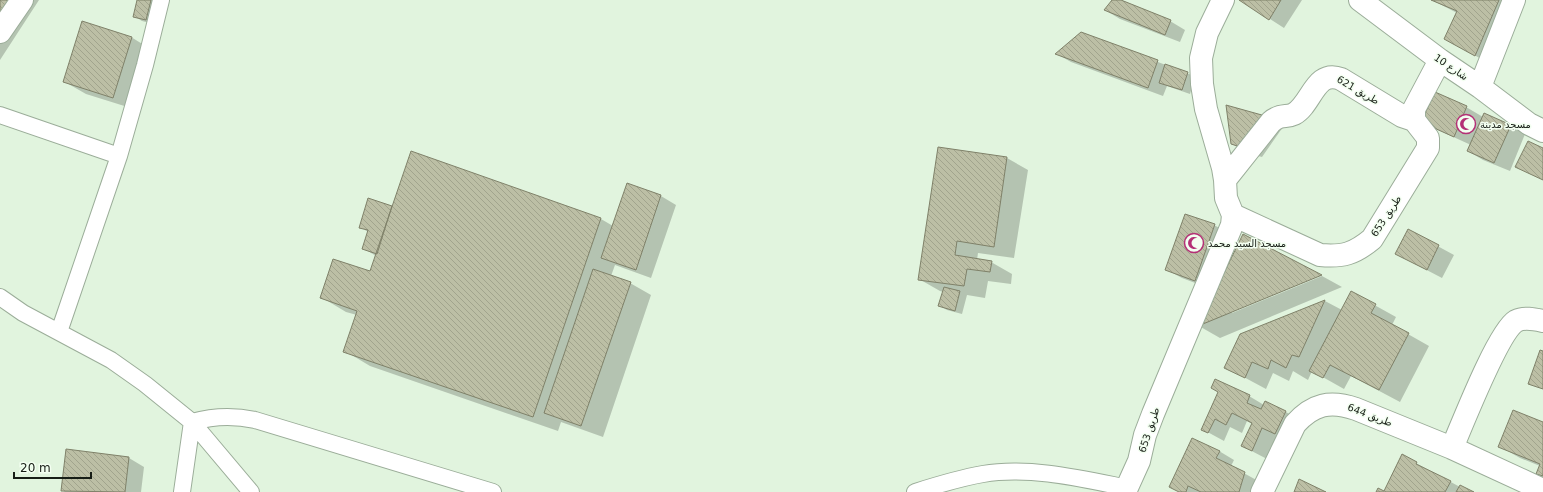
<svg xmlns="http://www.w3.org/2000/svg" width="1543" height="492" viewBox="0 0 1543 492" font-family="'DejaVu Sans','Noto Naskh Arabic',sans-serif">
	<defs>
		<pattern id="building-back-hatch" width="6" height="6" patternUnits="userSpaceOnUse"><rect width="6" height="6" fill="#bcbfa5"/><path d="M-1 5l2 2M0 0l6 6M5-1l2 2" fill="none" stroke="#a1a48d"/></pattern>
	</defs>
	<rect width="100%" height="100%" fill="#e1f4de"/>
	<!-- shadow -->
	<path fill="#0003" d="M0,0H39L0,60Z
		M138,0H157L154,24L142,21L134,16Z
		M1114,0H1118L1170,21L1185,30L1180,42L1120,19L1105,10Z
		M1240,0H1302L1284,28Z
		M1432,0H1519L1496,68L1446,38L1457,13Z
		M1081,33L1187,73L1195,77L1190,94L1167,86L1163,96L1071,62L1057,54Z
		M131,37L152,50L134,109L86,94L65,82Z
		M1466,107L1483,117L1510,125L1525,134L1510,171L1483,160L1468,151L1471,145L1438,130L1422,122Z
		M1283,127L1262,157L1247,153L1232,144Z
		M939,148L1007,158L1028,170L1014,258L978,253L977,260L991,262L1012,274L1011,284L988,281L985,298L967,295L962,314L947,310L940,306L943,292L940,291L919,279Z
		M412,153L601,219L613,226L627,184L661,196L676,205L651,278L615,265L611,276L630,283L651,295L603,437L561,422L558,431L370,366L345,351L357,315L346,312L321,297L370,273L376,256L363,248L368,232L360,227L391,207L393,208Z
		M1214,225L1230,234L1211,289L1182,278L1167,270Z
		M1408,230L1454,255L1442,278L1396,254Z
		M1244,235L1232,313L1322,276L1342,287L1220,338L1199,326Z
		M1351,292L1396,317L1392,325L1429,346L1400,402L1351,376L1344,389L1312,371L1308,380L1293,371L1289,381L1273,373L1266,389L1225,367L1241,334L1325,301L1342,310Z
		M1219,392L1249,396L1264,405L1265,403L1286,412L1301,421L1267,459L1242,446L1252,424L1247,421L1242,433L1230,427L1224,441L1202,429Z
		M1543,423V477L1537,473L1540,466L1520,458L1499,446Z
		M1219,451L1234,460L1231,466L1260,482L1256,492H1180Z
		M1403,456L1460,487L1472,492H1385Z
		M129,458L144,467L141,492H65L62,490Z"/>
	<!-- building -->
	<path fill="url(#building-back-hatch)" stroke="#7f8169" d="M0,0H10L0,16Z
		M137,0H151L146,20L133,17Z
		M1112,0H1121L1171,20L1165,35L1104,10Z
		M1239,0H1281L1269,20Z
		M1431,0H1499L1475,56L1444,39L1457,11Z
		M82,21L132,37L113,98L63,82Z
		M1081,32L1158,60L1148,88L1055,54Z
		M1165,64L1188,72L1182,90L1159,83Z
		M1435,92L1467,106L1454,137L1421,122Z
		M1226,105L1269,117L1247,149L1231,144Z
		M1484,113L1511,125L1494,163L1467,151Z
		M1528,141L1543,148V180L1515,167Z
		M938,147L1007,157L994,247L957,241L955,255L992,261L990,272L967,269L964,286L918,280Z
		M411,151L601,218L533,417L343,352L357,311L320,298L333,259L370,271Z
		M627,183L661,195L636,270L601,258Z
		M368,198L392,206L377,254L362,249L368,230L359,228Z
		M1185,214L1215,224L1195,281L1165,270Z
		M1408,229L1439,245L1427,270L1395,254Z
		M1243,234L1322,275L1198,326Z
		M593,269L631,282L581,426L544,413Z
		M944,287L960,291L955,311L938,306Z
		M1351,291L1376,304L1371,313L1409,333L1379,390L1330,365L1323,378L1309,371Z
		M1325,300L1299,357L1292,355L1286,368L1271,360L1268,369L1252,362L1245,378L1224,368L1240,334Z
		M1540,350L1543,351V389L1528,384Z
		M1215,379L1250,395L1247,403L1261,409L1265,401L1286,411L1275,434L1262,428L1252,451L1241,446L1252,423L1232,413L1226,425L1215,419L1208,433L1201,430L1218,392L1211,388Z
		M1513,410L1543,422V476L1536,474L1540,464L1498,447Z
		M1192,438L1220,451L1216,458L1245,472L1239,492H1201L1188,486L1186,492H1179L1169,487Z
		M66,449L129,457L125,492L61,491Z
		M1402,454L1417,462L1416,464L1451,481L1445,492H1376L1378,488L1384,491Z
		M1299,479L1326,492H1294Z
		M1460,485L1474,492H1456Z"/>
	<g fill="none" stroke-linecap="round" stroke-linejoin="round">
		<defs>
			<path id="lane" d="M0,115L119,156
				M0,297L23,313L111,360L145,384L192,422L251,492
				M59,332L119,156L145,65L161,0
				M182,492L192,422C213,416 233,415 255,420L493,492
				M915,492C937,485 960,478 983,474C1029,466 1083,479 1128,488"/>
			<path id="street" d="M1360,0L1440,60L1480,87L1529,124L1543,131
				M0,32L22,0
				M1480,87L1514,0
				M1225,180L1271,122C1281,113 1286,118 1294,114C1312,104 1315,69 1341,79L1402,116L1414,120
				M1233,215L1320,255C1343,257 1354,254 1372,239L1428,148V138L1414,120V109L1440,60
				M1452,448C1462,425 1498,332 1516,321C1524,317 1534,319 1543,321
				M1125,492L1139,461L1145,435L1153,414L1232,225L1233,215L1226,198L1225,180L1223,168L1206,109L1202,84L1201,58L1207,33L1223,0
				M1262,492L1295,424C1313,404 1330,400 1356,409L1452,448L1543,490"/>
		</defs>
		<!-- lane casing -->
		<use href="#lane" stroke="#9bad99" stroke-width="18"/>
		<!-- street casing -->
		<use href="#street" stroke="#9bad99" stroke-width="24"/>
		<!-- lane -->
		<use href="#lane" stroke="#fff" stroke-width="16"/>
		<!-- street -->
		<use href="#street" stroke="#fff" stroke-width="22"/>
	</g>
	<!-- icons -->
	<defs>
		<symbol id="mosque-ring" viewBox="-11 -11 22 22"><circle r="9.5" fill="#f3fff1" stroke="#b43076" stroke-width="1.5"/><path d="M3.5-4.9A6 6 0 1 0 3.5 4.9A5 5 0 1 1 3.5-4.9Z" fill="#b43076"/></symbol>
	</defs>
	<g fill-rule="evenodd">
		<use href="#mosque-ring" x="1455" y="113" width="22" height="22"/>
		<use href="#mosque-ring" x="1183" y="232" width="22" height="22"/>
	</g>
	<g text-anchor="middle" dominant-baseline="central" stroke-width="3" stroke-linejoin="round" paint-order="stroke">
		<!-- street labels -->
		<g font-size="10" fill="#171e16" stroke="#f3fff1">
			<text transform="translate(1451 67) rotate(34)">شارع 10</text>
			<text transform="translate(1358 90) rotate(30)">طريق 621</text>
			<text transform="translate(1386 216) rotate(-57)">طريق 653</text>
			<text transform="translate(1370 415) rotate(21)">طريق 644</text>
			<text transform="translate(1149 430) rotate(-72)">طريق 653</text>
		</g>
		<!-- poi labels -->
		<g font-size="10" fill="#171e16" stroke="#f3fff1" text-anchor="start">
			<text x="1480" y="124">مسجد مدينة</text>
			<text x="1208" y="243">مسجد السيد محمد</text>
		</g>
	</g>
	<!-- scale -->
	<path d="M14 472v6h77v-6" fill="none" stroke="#171e16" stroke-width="2"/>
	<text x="20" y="472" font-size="12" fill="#171e16" stroke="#f3fff1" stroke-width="3" paint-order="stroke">20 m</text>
</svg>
